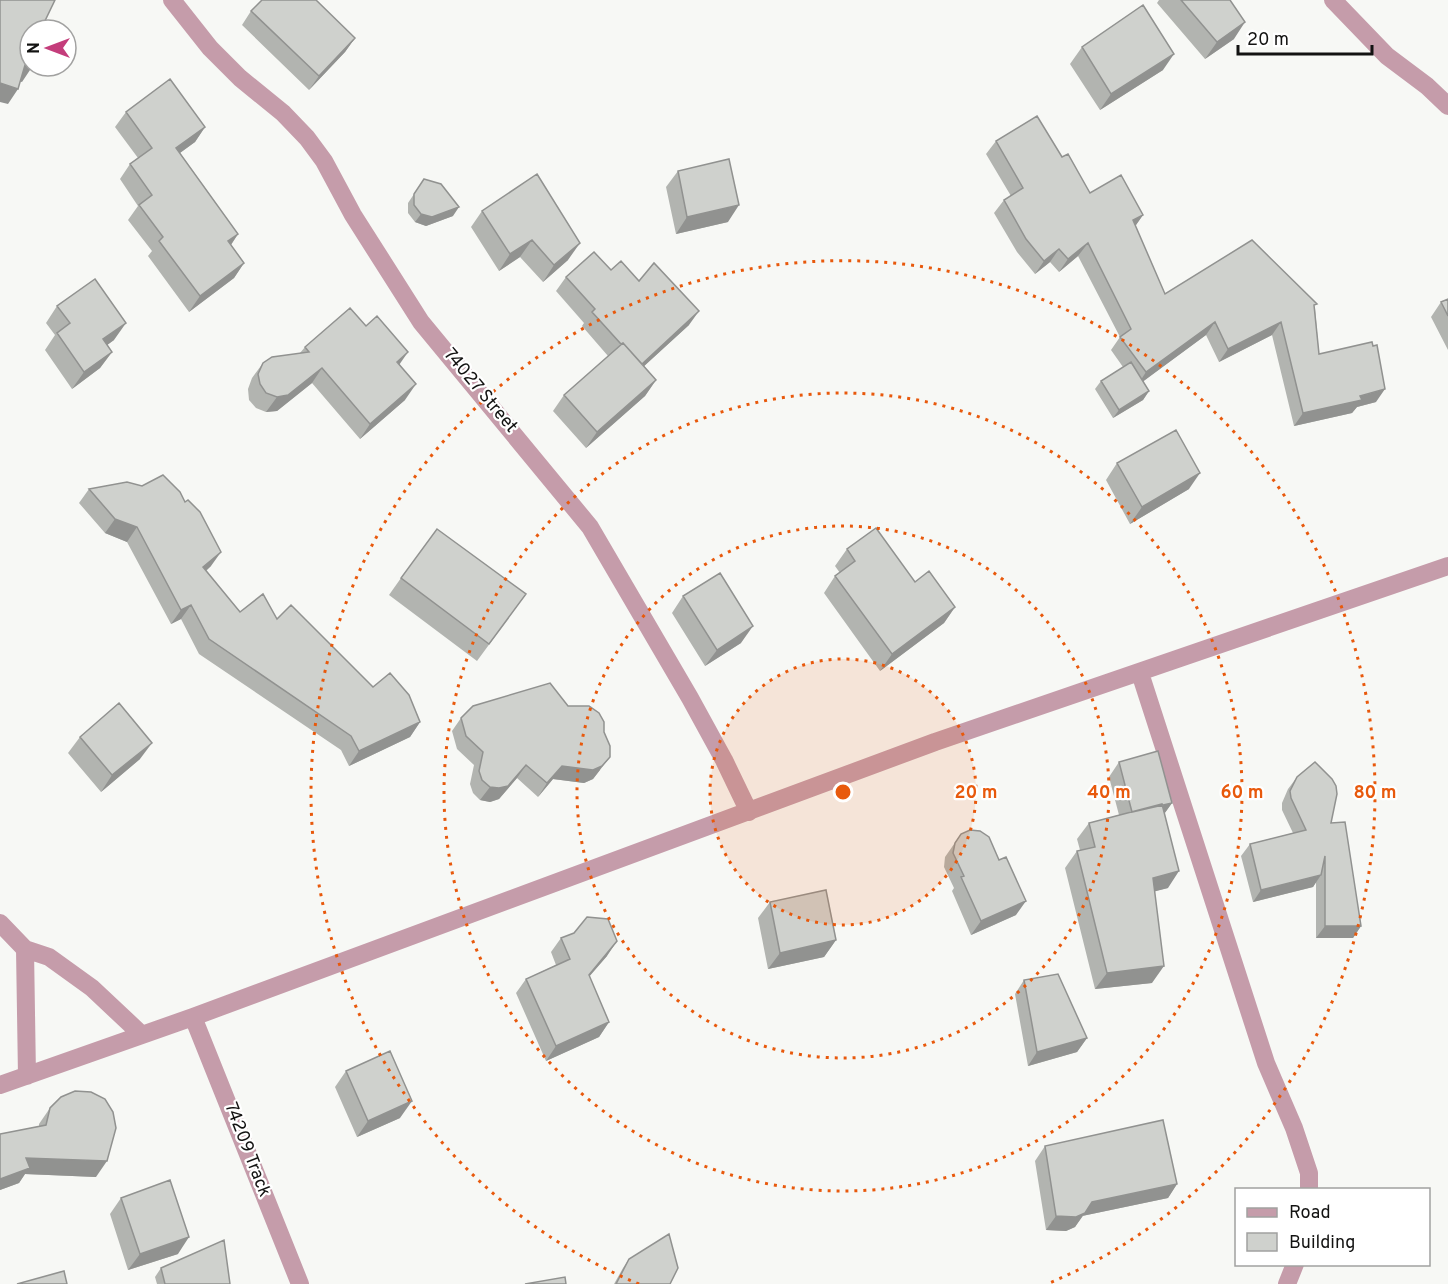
<svg xmlns="http://www.w3.org/2000/svg" width="1448" height="1284" viewBox="0 0 1448 1284" font-family="Overpass,sans-serif">
	<rect width="100%" height="100%" fill="#f7f8f5"/>
	<g fill="none" stroke-linecap="round" stroke-linejoin="round">
		<!-- minor -->
		<path stroke="#c59caa" stroke-width="18" d="M172,0L210,48L240,78L283,113L307,138L324,161L353,215L421,322L590,527L690,698L724,760L749,812
			M1333,0L1387,56L1427,86L1448,106
			M1140,673L1266,1063L1294,1128L1309,1173V1190
			M0,923L25,949L27,1076
			M25,949L49,957L92,988L142,1035
			M193,1017L300,1284
			M0,1085L193,1017L935,742L1448,566
			M1287,1284L1295,1264"/>
	</g>
	<!-- wall -->
	<path fill="#b2b4b0" d="M1159,0H1230L1234,39L1205,59L1157,3Z
		M251,11L355,38L345,52L309,90L242,25Z
		M1082,47L1163,70L1100,110L1070,64Z
		M126,112L205,127L195,142L180,153L238,234L231,245L244,263L234,278L189,312L148,256L152,251L128,220L138,206L120,179L130,164L138,158L115,127Z
		M996,141L1062,157L1090,193L1143,215L1135,226L1165,294L1315,308L1319,354L1376,402L1357,407L1352,413L1294,426L1272,335L1219,362L1206,335L1143,381L1149,391L1143,400L1113,418L1095,389L1101,381L1123,367L1111,350L1120,337L1078,256L1059,272L1050,262L1035,274L1017,252L994,213L1004,200L1011,196L986,154Z
		M678,171L728,222L676,234L666,187Z
		M424,179L453,216L426,226L415,222L408,213V203Z
		M482,211L568,260L543,282L520,257L499,271L471,227Z
		M611,270L639,281L689,325L644,366L656,380L645,396L586,448L553,411L564,395L608,356L582,326L584,323L556,291L566,277Z
		M1448,299V350L1431,317L1441,302Z
		M57,306L114,340L107,345L112,352L100,368L72,389L45,350L55,335L46,323Z
		M305,347L399,365L405,400L360,439L312,383L277,411L266,412L256,408L249,400L248,389L252,378L263,363L300,353Z
		M1117,463L1189,489L1130,524L1106,480Z
		M89,489L211,566L206,571L240,612L277,619L373,687L420,722L410,737L349,766L341,750L199,654L181,619L171,624L127,542L105,533L79,503Z
		M847,549L915,582L955,607L944,623L880,671L824,593L835,576L840,573L835,566Z
		M401,578L526,594L477,661L389,595Z
		M683,596L741,643L705,666L672,613Z
		M461,718L600,770L593,779L584,783L553,779L538,797L517,778L499,799L490,802L480,800L473,793L470,784L474,765L457,749L452,731Z
		M80,737L140,759L101,792L68,753Z
		M1119,762L1172,803L1164,814L1168,888L1155,891L1152,983L1095,989L1065,868L1077,851L1080,850L1077,839L1089,823L1119,815L1109,777Z
		M1297,777L1331,823L1361,926L1353,938H1316V882L1313,887L1253,902L1241,856L1250,844L1293,833L1282,810V803L1288,789Z
		M961,834L1016,915L971,935L952,891L954,888L944,867L945,857Z
		M770,902L836,940L824,957L768,969L758,918Z
		M561,938L607,956L589,977L609,1022L599,1037L546,1061L516,993L526,979L556,965L551,952Z
		M1024,980L1087,1038L1077,1052L1028,1066L1015,994Z
		M346,1071L400,1118L357,1137L335,1087Z
		M50,1108L96,1177L25,1174L19,1183L0,1190V1134L39,1127V1124Z
		M1045,1146L1177,1184L1168,1198L1082,1216L1075,1227L1066,1231L1046,1230L1035,1161Z
		M121,1198L178,1254L128,1270L110,1214Z
		M629,1259L670,1284H614L623,1268Z
		M161,1268L230,1284H157L155,1277Z"/>
	<!-- shaded-wall -->
	<path fill="#919290" d="M1245,22L1234,39L1205,59L1217,42Z
		M355,38L345,52L309,90L319,76Z
		M1174,54L1163,70L1100,110L1111,94Z
		M25,65L32,67L22,82L14,80Z
		M0,83L18,89L8,104L0,102Z
		M205,127L195,142L166,163L176,148Z
		M739,205L728,222L676,234L687,217Z
		M459,207L453,216L426,226L415,222L421,214Z
		M1143,215L1134,228L1133,220Z
		M238,234L228,249V241Z
		M532,240L520,257L499,271L510,254Z
		M580,243L568,260L543,282L554,265Z
		M1088,243L1078,256L1059,272L1068,259Z
		M1059,249L1050,262L1035,274L1044,261Z
		M244,263L234,278L189,312L200,296Z
		M699,311L689,325L630,379L640,365Z
		M1215,322L1206,335L1137,386L1146,372Z
		M1281,322L1272,335L1219,362L1228,349Z
		M126,323L114,340L92,356L103,339Z
		M112,352L100,368L72,389L84,372Z
		M408,352L397,368V362Z
		M322,368L312,383L277,411L266,412L277,397Z
		M656,380L645,396L586,448L597,432Z
		M416,384L405,400L360,439L370,424Z
		M1385,389L1376,402L1357,407L1352,413L1294,426L1303,413Z
		M1149,391L1143,400L1113,418L1119,410Z
		M1200,473L1189,489L1130,524L1142,507Z
		M115,519L137,527L127,542L105,533Z
		M221,552L211,566L193,582L203,567Z
		M191,605L181,619L171,624L181,610Z
		M955,607L944,623L880,671L892,654Z
		M753,626L741,643L705,666L717,650Z
		M420,722L410,737L349,766L359,751Z
		M152,743L140,759L101,792L112,775Z
		M610,757L593,779L584,783L553,779L538,797L547,783L562,766Z
		M526,765L517,778L499,799L490,802L480,800L490,787Z
		M1172,803L1162,817L1133,813Z
		M1179,871L1168,888L1141,895L1153,878Z
		M1321,875L1313,887L1253,902L1261,890Z
		M1026,901L1016,915L971,935L981,921Z
		M1325,926H1361L1353,938H1316Z
		M836,940L824,957L768,969L780,953Z
		M617,941L607,956L578,989L589,975Z
		M1164,966L1152,983L1095,989L1107,973Z
		M609,1022L599,1037L546,1061L556,1046Z
		M1087,1038L1077,1052L1028,1066L1037,1052Z
		M412,1101L400,1118L357,1137L368,1121Z
		M26,1158L107,1161L96,1177L25,1174L19,1183L0,1190V1179Z
		M1177,1184L1168,1198L1082,1216L1092,1202Z
		M1085,1213L1075,1227L1066,1231L1046,1230L1056,1216Z
		M189,1237L178,1254L128,1270L140,1254Z"/>
	<!-- building -->
	<path fill="#cfd1cd" stroke="#919290" stroke-width="1.5" d="M0,0H55L43,25H45L43,30H30V66L25,65L18,89L0,83Z
		M262,0H316L355,38L319,76L251,11Z
		M1181,0H1230L1245,22L1217,42Z
		M1143,5L1174,54L1111,94L1082,47Z
		M170,79L205,127L176,148L238,234L228,241L244,263L200,296L159,241L163,237L139,205L152,195L130,164L152,148L126,112Z
		M1037,116L1062,157L1068,154L1090,193L1121,175L1143,215L1133,220L1165,294L1252,240L1317,304L1314,305L1319,354L1372,342L1373,346L1377,345L1385,389L1360,396L1362,400L1303,413L1281,322L1228,349L1215,322L1146,372L1120,337L1131,329L1088,243L1068,259L1059,249L1044,261L1026,239L1004,200L1023,188L996,141Z
		M729,159L739,205L687,217L678,171Z
		M537,174L580,243L554,265L532,240L510,254L482,211Z
		M424,179L441,184L459,207L432,217L421,214L414,205V194Z
		M594,252L611,270L621,261L639,281L654,263L699,311L642,364L623,343L621,344L592,312L595,309L566,277Z
		M95,279L126,323L103,339L112,352L84,372L57,333L70,323L57,306Z
		M1448,299V316L1441,302Z
		M350,308L366,326L377,316L408,352L397,362L416,384L370,424L322,368L288,395L277,397L266,393L260,384L258,374L263,363L272,357L309,352L305,347Z
		M623,343L656,380L597,432L564,395Z
		M1131,362L1149,391L1119,410L1101,381Z
		M1176,430L1200,473L1142,507L1117,463Z
		M163,475L180,492L185,502L188,500L200,512L221,552L203,567L240,612L263,594L277,619L291,605L373,687L390,673L409,695L420,722L359,751L351,736L209,639L191,605L181,610L137,527L115,519L89,489L127,482L142,486Z
		M876,528L915,582L929,571L955,607L892,654L835,576L855,561L847,549Z
		M437,529L526,594L489,644L401,578Z
		M720,573L753,626L717,650L683,596Z
		M550,683L568,706H589L599,713L604,722V732L610,746V757L602,766L593,770L562,766L547,783L526,765L508,786L499,788L490,787L482,780L479,771L483,752L466,736L461,718L473,706Z
		M119,703L152,743L112,775L80,737Z
		M1158,751L1172,803L1132,812L1119,762Z
		M1315,762L1332,779L1336,786L1337,794L1331,823L1345,822L1361,926H1325V856L1321,875L1261,890L1250,844L1306,830L1291,798L1290,791L1297,777Z
		M1162,804L1179,871L1153,878L1164,966L1107,973L1077,851L1095,847L1089,823Z
		M970,830L980,831L989,837L999,860L1006,857L1026,901L981,921L961,877L964,876L953,853L955,843L961,834Z
		M826,890L836,940L780,953L770,902Z
		M587,917L608,919L617,941L589,975L609,1022L556,1046L526,979L570,959L561,938L574,933Z
		M1058,974L1087,1038L1037,1052L1024,980Z
		M390,1051L412,1101L368,1121L346,1071Z
		M75,1091L91,1092L105,1099L113,1112L116,1128L107,1161L26,1158L30,1168L0,1179V1134L46,1125L50,1108L61,1097Z
		M1163,1120L1177,1184L1092,1202L1085,1213L1076,1217L1056,1216L1045,1146Z
		M170,1180L189,1237L140,1254L121,1198Z
		M669,1234L678,1268L670,1284H616L629,1259Z
		M224,1240L230,1284H165L161,1268Z
		M64,1271L67,1284H17Z
		M565,1277L566,1284H525Z"/>
	<!-- distance rings -->
	<circle cx="843" cy="792" r="133" fill="#e8590c" fill-opacity=".12"/>
	<g fill="none" stroke="#e8590c" stroke-width="3" stroke-dasharray="3 6">
		<circle cx="843" cy="792" r="133"/>
		<circle cx="843" cy="792" r="266"/>
		<circle cx="843" cy="792" r="399"/>
		<path d="M639 1284A532 532 0 1 1 1047 1284"/>
	</g>
	<g text-anchor="middle" dominant-baseline="central" stroke-width="4.5" stroke-linejoin="round" paint-order="stroke">
		<!-- street labels -->
		<g font-size="18" fill="#131312" stroke="#fff">
			<text transform="translate(480 391) rotate(50)">74027 Street</text>
			<text transform="translate(247 1150) rotate(69)">74209 Track</text>
		</g>
	</g>
	<circle cx="843" cy="792" r="9" fill="#e8590c" stroke="#fff" stroke-width="3"/>
	<g font-size="18" text-anchor="middle" font-weight="bold" fill="#e8590c" stroke="#fff" stroke-width="4.5" stroke-linejoin="round" paint-order="stroke">
		<text x="976" y="798">20 m</text>
		<text x="1109" y="798">40 m</text>
		<text x="1242" y="798">60 m</text>
		<text x="1375" y="798">80 m</text>
	</g>
	<!-- legend -->
	<rect x="1235" y="1188" width="195" height="78" fill="#ffffff" stroke="#a1a1a0" stroke-width="1.5"/>
	<rect x="1247" y="1208" width="30" height="9" fill="#c59caa" stroke="#a1a1a0" stroke-width="1.5"/>
	<text x="1289" y="1218" font-size="18" fill="#131312">Road</text>
	<rect x="1247" y="1233" width="30" height="18" fill="#cfd1cd" stroke="#a1a1a0" stroke-width="1.5"/>
	<text x="1289" y="1248" font-size="18" fill="#131312">Building</text>
	<!-- north arrow -->
	<g transform="translate(48 48) rotate(270)"><circle r="28" fill="#ffffff" stroke="#a1a1a0" stroke-width="1.5"/>
	<path d="M0-4.5L10 22L0 15L-10 22Z" fill="#c43d7b"/>
	<text y="-9" font-size="16" font-weight="bold" text-anchor="middle" fill="#131312">N</text>
	</g>
	<!-- scale -->
	<path d="M1238 45v9h134v-9" fill="none" stroke="#131312" stroke-width="3"/>
	<text x="1247" y="45" font-size="18" fill="#131312" stroke="#ffffff" stroke-width="4.5" paint-order="stroke">20 m</text>
</svg>
